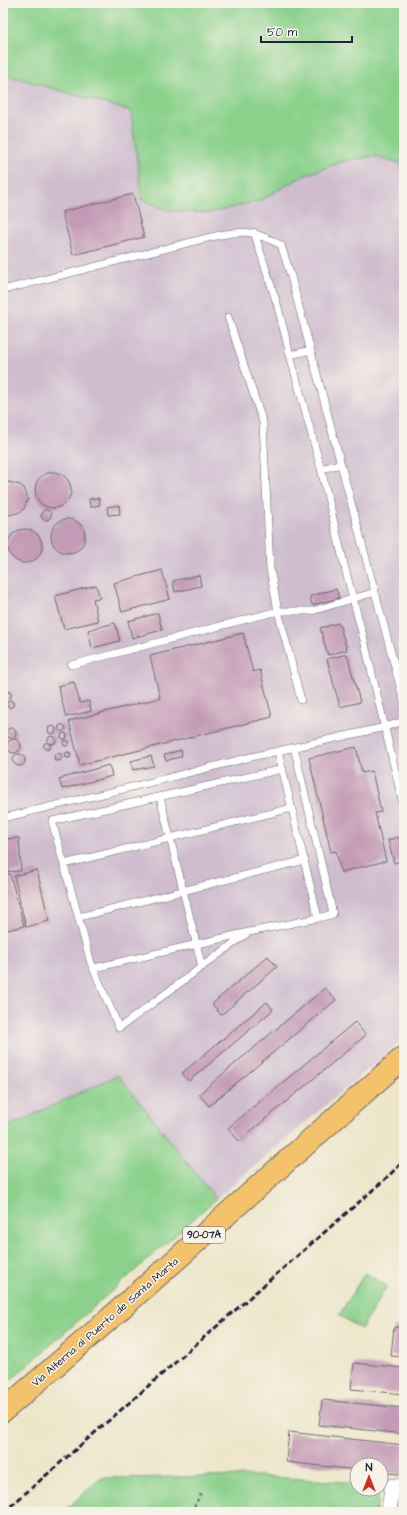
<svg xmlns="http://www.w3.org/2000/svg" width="407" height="1515" viewBox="0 0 407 1515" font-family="'Architects Daughter',sans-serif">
	<rect width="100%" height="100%" fill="#f7f3e8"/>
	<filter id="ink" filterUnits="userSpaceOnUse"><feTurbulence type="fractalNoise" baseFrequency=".025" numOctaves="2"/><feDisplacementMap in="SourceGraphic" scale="8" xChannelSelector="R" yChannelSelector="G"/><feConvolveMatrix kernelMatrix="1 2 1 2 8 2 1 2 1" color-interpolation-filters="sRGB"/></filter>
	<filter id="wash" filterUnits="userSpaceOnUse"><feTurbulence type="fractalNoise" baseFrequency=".012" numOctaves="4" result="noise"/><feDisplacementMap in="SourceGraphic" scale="16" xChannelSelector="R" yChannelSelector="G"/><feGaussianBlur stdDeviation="0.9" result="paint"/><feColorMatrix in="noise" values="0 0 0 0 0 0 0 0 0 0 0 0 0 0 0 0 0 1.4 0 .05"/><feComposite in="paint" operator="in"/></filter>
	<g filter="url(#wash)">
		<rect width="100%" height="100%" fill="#ede6cb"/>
		<!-- industrial -->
		<path fill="#cfbdcf" d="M3,74L131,111L142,200L259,201L303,176L344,161L374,156L404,164V1038L216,1199L118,1076L3,1129Z"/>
		<!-- green -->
		<path fill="#8bd18c" stroke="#567a64" d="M3,3H404V164L374,156L344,161L303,176L259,201L209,213L171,211L142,200L131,111L3,74Z
			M118,1075L216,1199L3,1387V1129Z
			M365,1273L387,1286L361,1329L339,1315Z
			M259,1476L357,1483V1489H379L376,1512H63L101,1478Z"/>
		<g id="blocks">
			<!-- building -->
			<path fill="#c49bb6" d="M133,194L144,237L73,255L62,212Z
				M35 490a18 18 0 1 1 36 0a18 18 0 1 1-36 0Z
				M9,482L20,485L24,488L28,499L24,509L20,512L10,515L3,513V484Z
				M99,498L100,505L90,507L89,499Z
				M119,505L120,514L108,515L107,507Z
				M41 515a5 5 0 1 1 10 0a5 5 0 1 1-10 0Z
				M51 536a17 17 0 1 1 34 0a17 17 0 1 1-34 0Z
				M8 546a17 17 0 1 1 34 0a17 17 0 1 1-34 0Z
				M162,570L170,599L122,612L114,583Z
				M199,575L201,586L175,592L173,581Z
				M96,585L100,598L93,599L98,621L64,629L55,596Z
				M336,589L339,598L312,605L310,596Z
				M158,613L162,630L132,638L128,621Z
				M115,623L120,641L92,648L88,630Z
				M339,623L347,650L328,655L320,628Z
				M243,633L253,672L260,670L272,717L80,765L69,721L160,698L150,656Z
				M347,654L360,702L340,707L327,659Z
				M74,682L80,703L89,701L91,711L66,717L58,686Z
				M4.5 695a3.5 3.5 0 1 1 7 0a3.5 3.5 0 1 1-7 0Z
				M6.5 704a3.5 3.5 0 1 1 7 0a3.5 3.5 0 1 1-7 0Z
				M58.5 728a3.5 3.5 0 1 1 7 0a3.5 3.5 0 1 1-7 0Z
				M48 730a4 4 0 1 1 8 0a4 4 0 1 1-8 0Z
				M6 733a5 5 0 1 1 10 0a5 5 0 1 1-10 0Z
				M61 736a3 3 0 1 1 6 0a3 3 0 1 1-6 0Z
				M48 740a4 4 0 1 1 8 0a4 4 0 1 1-8 0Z
				M7 746a7 7 0 1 1 14 0a7 7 0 1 1-14 0Z
				M63 743a3 3 0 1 1 6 0a3 3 0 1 1-6 0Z
				M43.5 746a3.5 3.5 0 1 1 7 0a3.5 3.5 0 1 1-7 0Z
				M356,747L362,773L372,771L381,812L375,813L386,861L341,872L336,851L331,852L309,758Z
				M181,750L182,756L166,761L164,755Z
				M65 755a3 3 0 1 1 6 0a3 3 0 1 1-6 0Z
				M54 757a4 4 0 1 1 8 0a4 4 0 1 1-8 0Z
				M13 760a6 6 0 1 1 12 0a6 6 0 1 1-12 0Z
				M151,756L154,766L133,770L131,761Z
				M109,765L112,776L62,789L59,779Z
				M404,836V860L394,863L388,840Z
				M19,838L21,871L3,872V839Z
				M37,870L49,921L26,927L14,876Z
				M10,874L24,926L3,931V875Z
				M268,956L277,967L221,1015L212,1004Z
				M325,988L336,1000L209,1106L199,1094Z
				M267,1002L273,1010L189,1081L182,1073Z
				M355,1022L366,1035L239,1141L228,1128Z
				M394,1327L404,1328V1357L391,1356Z
				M354,1363L404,1368V1394L351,1389Z
				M322,1400L404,1408V1434L319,1425Z
				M289,1432L404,1445V1475L381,1472V1465H357V1470L286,1462Z
				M403,1497L404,1512H401Z"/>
		</g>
	</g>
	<g filter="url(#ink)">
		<use href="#blocks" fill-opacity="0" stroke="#69676d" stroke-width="1"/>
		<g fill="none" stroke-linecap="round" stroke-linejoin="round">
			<defs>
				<path id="lane" d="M254,232L278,307L290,355L321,469L346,572L364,640L404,808
					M3,290L211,237C244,230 250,229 281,245L290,273L404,701
					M228,317L263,423L270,569L278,611H312L375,592
					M290,355L311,350
					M321,469L341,464
					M71,665L278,611L301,700
					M278,751L318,918
					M160,797L202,967
					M3,818L144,784L251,757L385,727L404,721
					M64,864L292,808
					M79,917L305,860
					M249,932L119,1028L91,963L52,821L283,769
					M94,968L249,932L318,918L333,914L294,747"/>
				<path id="street" d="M389,1512L392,1486L404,1487"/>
				<path id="primary" d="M3,1411L99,1328L404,1057"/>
			</defs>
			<!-- lane casing -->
			<use href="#lane" stroke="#69676d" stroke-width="8"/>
			<!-- street casing -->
			<use href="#street" stroke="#69676d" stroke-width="16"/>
			<!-- primary casing -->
			<use href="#primary" stroke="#69676d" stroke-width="24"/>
			<!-- path -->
			<path stroke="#69676d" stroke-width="2" stroke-dasharray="3 3" stroke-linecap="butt" d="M191,1512L201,1494"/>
			<!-- lane -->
			<use href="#lane" stroke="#fff" stroke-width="7"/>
			<!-- street -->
			<use href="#street" stroke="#fff" stroke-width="15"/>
			<!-- primary -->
			<use href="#primary" stroke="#f3c26a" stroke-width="22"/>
			<!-- rail -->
			<path stroke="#22223b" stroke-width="3" stroke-dasharray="6 3" stroke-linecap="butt" d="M4,1512L382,1182L404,1161"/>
		</g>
	</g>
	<g text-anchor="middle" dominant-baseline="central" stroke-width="3" stroke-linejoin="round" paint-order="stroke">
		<!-- shield labels -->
		<rect fill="#f7f3e8" stroke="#62616f" stroke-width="1" x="183" y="1227" width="42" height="16" rx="3"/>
		<g font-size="10" font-weight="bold" fill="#22223b">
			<text x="204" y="1235">90-07A</text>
		</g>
		<!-- street labels -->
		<g font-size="11" fill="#22223b" stroke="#f7f3e8">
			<text transform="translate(105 1322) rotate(-41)">Vía Alterna al Puerto de Santa Marta</text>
		</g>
	</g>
	<!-- margin -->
	<rect width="407" height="1515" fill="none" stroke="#f7f3e8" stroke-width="16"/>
	<!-- north arrow -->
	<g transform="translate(369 1477)"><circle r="19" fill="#f7f3e8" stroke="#a29fa3"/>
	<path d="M0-3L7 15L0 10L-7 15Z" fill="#c8321e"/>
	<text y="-6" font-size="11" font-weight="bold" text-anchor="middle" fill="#22223b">N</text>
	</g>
	<!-- scale -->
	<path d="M261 36v6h91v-6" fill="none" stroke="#22223b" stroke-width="2"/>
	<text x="267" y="36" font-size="12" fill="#22223b" stroke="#f7f3e8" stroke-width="3" paint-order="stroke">50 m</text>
</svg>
